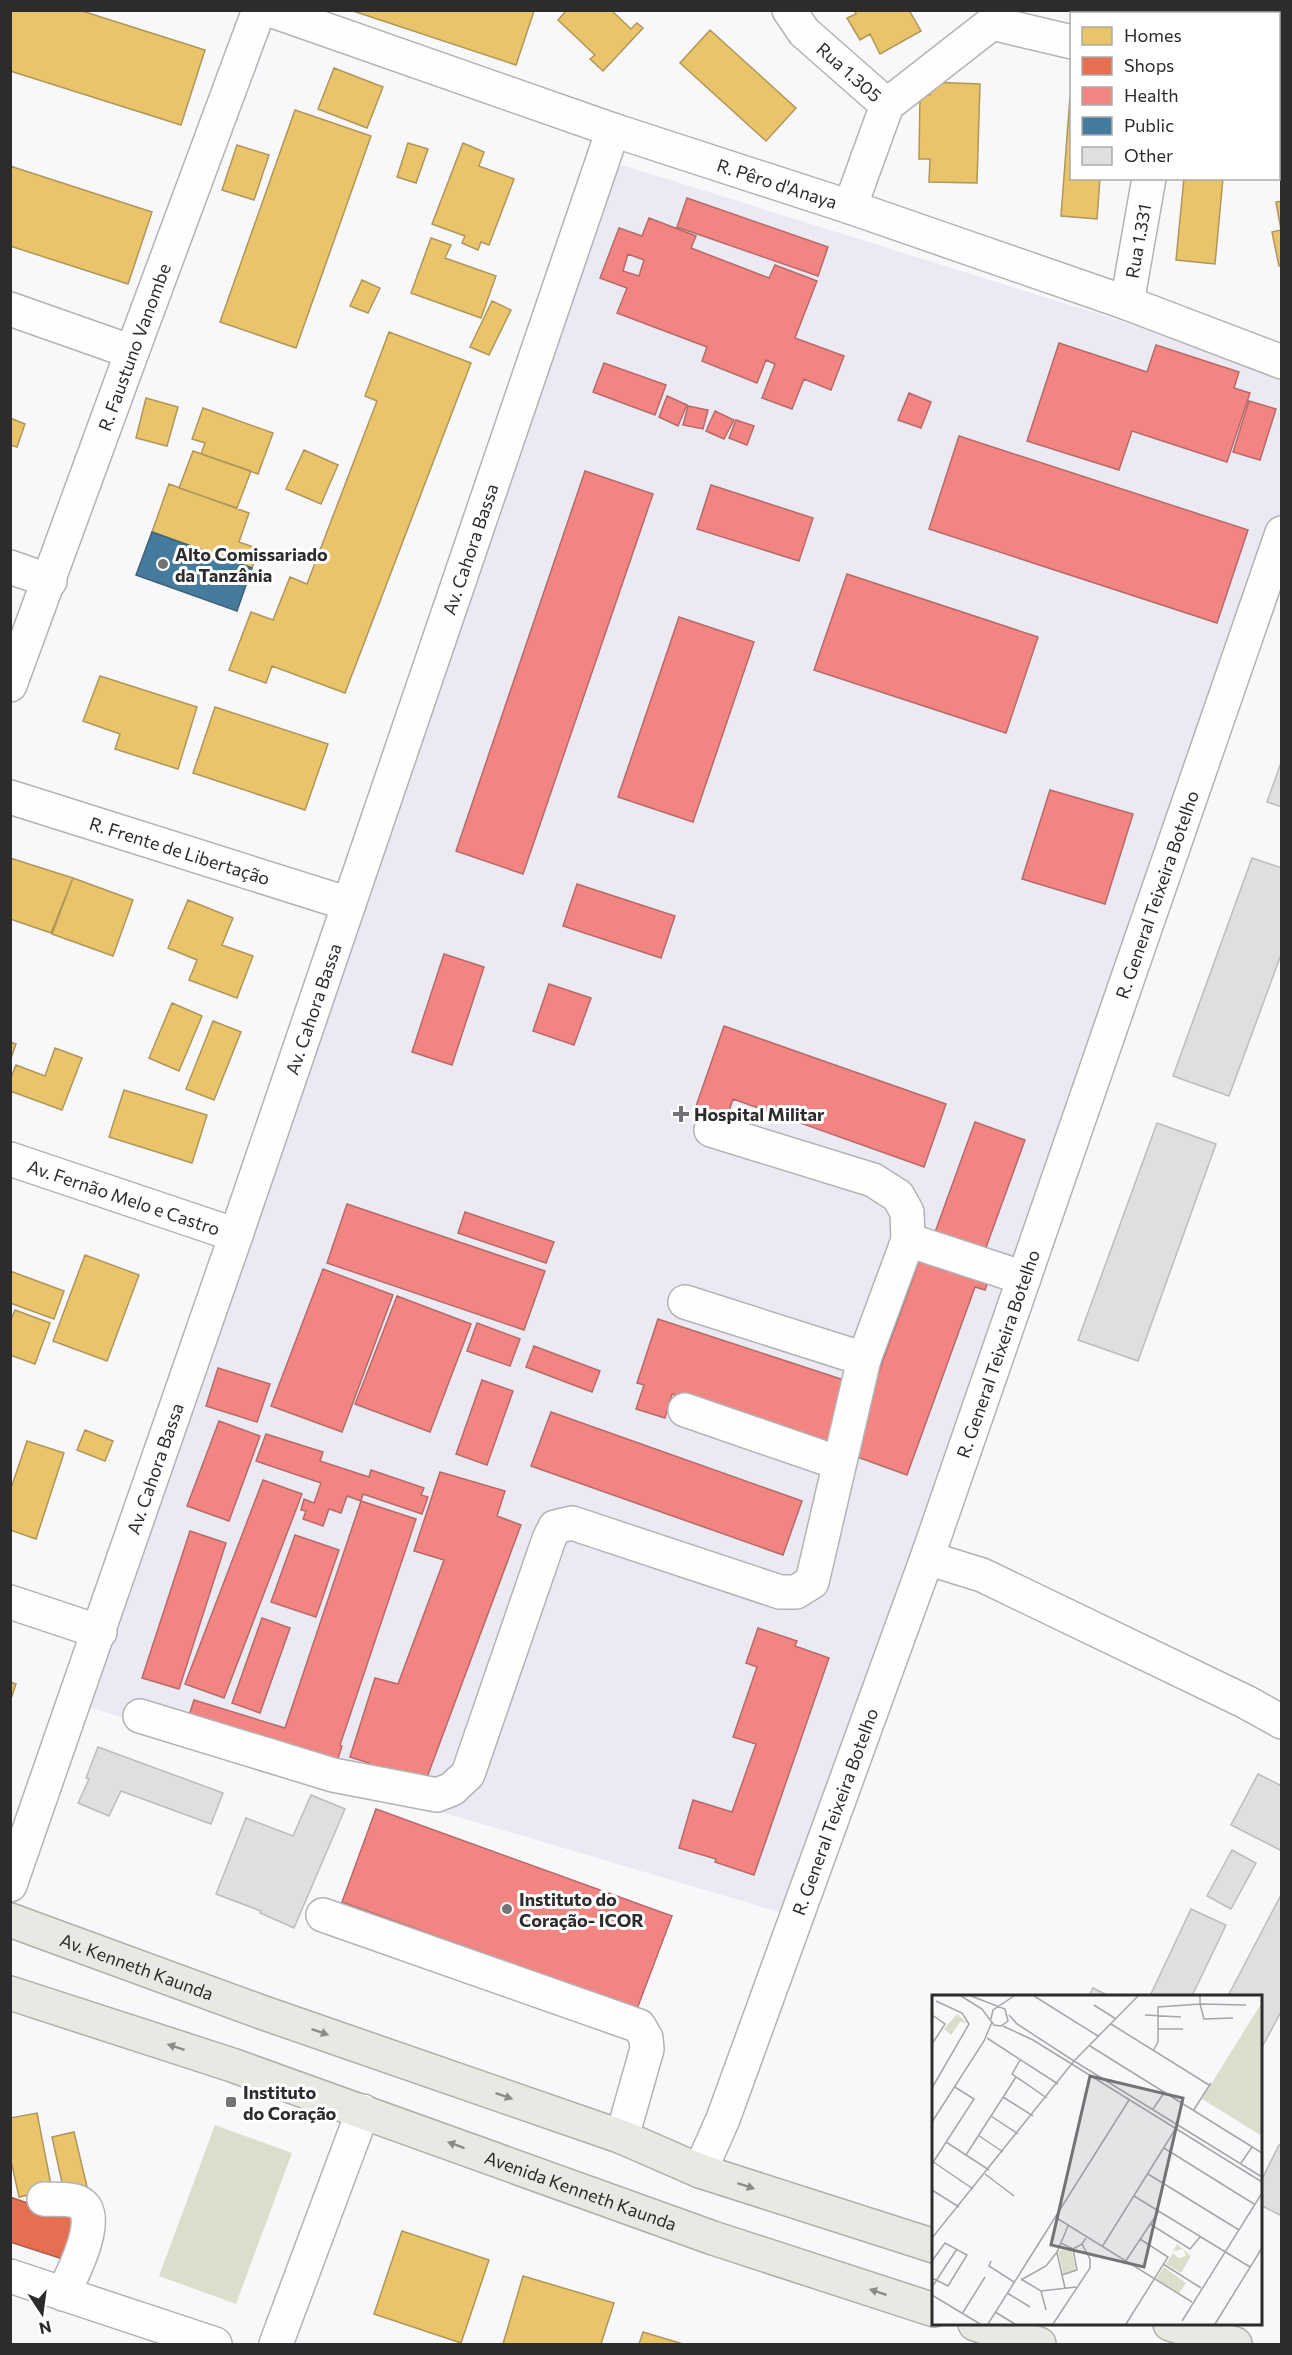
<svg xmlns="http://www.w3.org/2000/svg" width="1292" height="2355" viewBox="0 0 1292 2355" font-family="Commissioner,sans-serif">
	<rect width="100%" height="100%" fill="#f8f8fb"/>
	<!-- built -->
	<path fill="#ebeaf3" d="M616,163L1281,371V521L786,1914L88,1707Z"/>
	<!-- green -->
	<path fill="#dbdecb" d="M215,2125L292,2153L236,2304L159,2276Z"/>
	<!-- homes -->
	<path fill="#e9c46a" stroke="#b09658" stroke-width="1.5" d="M10,10H79L205,50L181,125L10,71Z
		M350,10H534V11L516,65Z
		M567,10H611L631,29L637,23L643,28L603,71L590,59L595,55L558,20Z
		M854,10H909L921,31L880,54L870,34L860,40L847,18L856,14Z
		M1209,10H1258L1263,12L1208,14Z
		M710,30L796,108L766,141L680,63Z
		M334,68L383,87L367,128L318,109Z
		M930,82L980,84L977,183L929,182L930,159H919L920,95H930Z
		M1070,97H1072V178H1100L1097,219L1061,216Z
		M295,110L371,136L296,348L220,322Z
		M408,143L428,149L416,183L397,177Z
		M463,143L484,152L479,166L514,179L489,245L481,242L478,250L462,243L465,236L432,224Z
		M237,145L269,155L254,200L222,190Z
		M10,166L152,212L128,284L10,246Z
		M1184,178H1223L1215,264L1176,260Z
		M1282,201V265L1279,266L1272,232L1281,230L1276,202Z
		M431,238L451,245L445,258L496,276L481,318L411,293Z
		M362,280L380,288L368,313L350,306Z
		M492,301L511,310L489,355L470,347Z
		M389,332L471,363L345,693L272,666L266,683L229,670L251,612L273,620L290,577L307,584L377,401L365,396Z
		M146,398L178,407L167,446L136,438Z
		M203,408L273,433L258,474L201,454L205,443L192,439Z
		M10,418L25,424L17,447L10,445Z
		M304,450L338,465L321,504L286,489Z
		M193,451L251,471L237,508L179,488Z
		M169,484L249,513L239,542L259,549L252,568L152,532Z
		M100,676L197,707L178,769L115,749L120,734L83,721Z
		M215,707L328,744L305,810L193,773Z
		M10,858L73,878L51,933L10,919Z
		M73,878L133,900L113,956L52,934Z
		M188,900L233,918L222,945L253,956L237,998L189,980L197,960L168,948Z
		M172,1003L202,1016L179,1071L149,1058Z
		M213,1021L241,1032L214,1100L186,1089Z
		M10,1042L16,1044L10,1061Z
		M55,1048L82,1058L62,1110L10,1091V1080L16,1065L45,1076Z
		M124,1090L207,1115L192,1163L109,1137Z
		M85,1255L139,1275L107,1361L53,1341Z
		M10,1271L64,1291L54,1319L10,1303Z
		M15,1310L50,1323L35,1364L10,1355V1322Z
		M85,1430L113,1441L105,1461L77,1450Z
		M27,1441L64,1453L36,1539L10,1530V1491Z
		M10,1682L16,1684L10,1702Z
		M37,2113L52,2190L19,2197L10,2156V2118Z
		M74,2132L88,2191L65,2196L52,2137Z
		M402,2231L489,2260L461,2343L374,2314Z
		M523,2276L614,2303L601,2344H503Z
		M643,2332L683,2344H639Z"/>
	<!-- shops -->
	<path fill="#e76f51" stroke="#af5b46" stroke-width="1.5" d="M10,2197L83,2222L69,2261L10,2242Z"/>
	<!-- health -->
	<path fill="#f28482" stroke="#b76a69" stroke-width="1.5" fill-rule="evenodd" d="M687,198L828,247L818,276L677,227Z
		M649,218L696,236L691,248L769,278L775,265L817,281L795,338L844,356L831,390L804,379L792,409L762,398L775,364L766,360L757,383L702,361L707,347L617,313L627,288L600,278L619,228L642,236ZM628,254L644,260L639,276L623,271Z
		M1059,343L1147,372L1156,345L1239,372L1234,388L1250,393L1227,462L1132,431L1119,470L1027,441Z
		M604,363L666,385L655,415L593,392Z
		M909,393L931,402L921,428L898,420Z
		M667,396L687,405L678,426L659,417Z
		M1249,401L1276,409L1260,460L1233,452Z
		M688,406L708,410L703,429L683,425Z
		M715,411L734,420L724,439L706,431Z
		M736,420L754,426L747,445L729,438Z
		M959,436L1248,530L1217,623L929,529Z
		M585,471L653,494L523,874L456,851Z
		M711,485L813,518L799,561L697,529Z
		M847,574L1038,637L1006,733L814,670Z
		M679,617L754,642L693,822L618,797Z
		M1050,790L1133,814L1105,904L1022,879Z
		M577,884L675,916L661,958L563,926Z
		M444,954L484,967L452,1065L412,1052Z
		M549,984L591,998L574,1045L533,1031Z
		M724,1026L946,1104L924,1167L733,1099L726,1120L695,1109Z
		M975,1122L1025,1140L984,1253L934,1235Z
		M347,1204L545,1271L524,1330L327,1263Z
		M465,1212L554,1242L546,1263L458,1233Z
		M926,1238L995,1261L985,1290L975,1287L907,1475L849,1454L917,1267Z
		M323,1269L393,1295L342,1432L271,1406Z
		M397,1296L471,1324L430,1432L355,1404Z
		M658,1319L850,1382L829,1446L672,1394L665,1418L636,1409L644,1385L637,1383Z
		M477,1323L520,1339L510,1366L467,1351Z
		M534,1346L600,1371L592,1392L526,1367Z
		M218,1368L270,1384L257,1422L206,1406Z
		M482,1380L513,1391L487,1465L456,1454Z
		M551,1412L802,1501L783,1555L531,1466Z
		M219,1421L260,1436L229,1521L187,1506Z
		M266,1434L323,1452L320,1461L369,1477L371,1470L424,1488L421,1495L428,1497L422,1514L363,1494L361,1501L347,1496L341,1513L329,1509L323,1526L303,1519L306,1511L301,1510L304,1499L314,1503L321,1483L256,1461Z
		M440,1472L505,1491L497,1516L521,1525L423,1788L367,1767L369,1763L350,1757L375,1678L398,1684L444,1560L414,1551Z
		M263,1480L302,1494L224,1698L185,1684Z
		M361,1501L416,1519L340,1745L342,1746L335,1768L187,1722L194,1700L285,1728Z
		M190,1531L226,1543L179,1689L142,1678Z
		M295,1535L339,1550L316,1617L271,1602Z
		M262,1618L290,1628L260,1713L232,1703Z
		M758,1628L797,1641L795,1646L829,1658L754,1875L715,1862L716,1859L679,1848L693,1800L732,1812L756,1744L733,1737L757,1667L746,1663Z
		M376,1809L672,1916L637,2009L342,1902Z"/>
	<!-- public -->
	<path fill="#457b9d" stroke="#3e637c" stroke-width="1.5" d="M152,532L252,568L237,611L136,575Z"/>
	<!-- building -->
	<path fill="#dfdfe1" stroke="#bcbcbd" stroke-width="1.5" d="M1282,760V807L1267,802Z
		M1252,858L1282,868V952L1229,1096L1173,1076Z
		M1157,1123L1216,1144L1138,1361L1078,1340Z
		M98,1747L223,1793L211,1824L121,1791L109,1816L78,1803L89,1779L86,1778Z
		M1258,1774L1282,1786V1851L1231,1825Z
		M311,1795L345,1809L294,1928L260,1913L261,1911L216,1894L246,1818L293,1836Z
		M1232,1850L1256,1863L1231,1909L1207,1896Z
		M1282,1893V2010L1260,2051V1996H1228Z
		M1191,1909L1226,1925L1192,1996H1150Z
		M1093,1988L1109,1996H1089Z
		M1279,2145L1282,2146V2216L1260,2205V2183Z"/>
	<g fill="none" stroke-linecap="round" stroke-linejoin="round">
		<defs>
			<g id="minor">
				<path id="s1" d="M270,10L613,130L850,207L1127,303L1282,362"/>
				<path id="s2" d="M789,10L804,32L887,105L850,207"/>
				<path d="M1178,14L1179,10"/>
				<path d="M887,105L992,23L1072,42"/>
				<path id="s3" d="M1127,303L1149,178"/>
				<path d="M10,309L132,352"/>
				<path d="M10,567L50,581"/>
				<path id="s4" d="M10,685L132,352L259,10"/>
				<path id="s5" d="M10,797L349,904"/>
				<path id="s6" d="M10,1159L236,1235"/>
				<path d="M908,1240L1024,1278"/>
				<path d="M685,1302L864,1359"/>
				<path d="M685,1410L839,1463"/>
				<path d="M927,1558L982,1575L1246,1702L1282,1722"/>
				<path d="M10,1602L100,1632"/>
				<path d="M140,1716L333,1775L437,1795L452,1789L468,1774L549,1539L555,1527L572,1523L780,1592H796L812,1582L864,1359L908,1240L907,1212L898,1196L873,1180L711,1130"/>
				<path id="s7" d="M10,1885L236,1235L613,130"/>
				<path d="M323,1915L639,2026L646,2038L647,2049L622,2137"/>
				<path id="s8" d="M700,2171L723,2119L927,1558L1282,533"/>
				<path d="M44,2199C54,2200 69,2198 78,2202C105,2214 71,2277 63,2294"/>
				<path d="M10,2276L215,2344"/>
				<path d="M276,2344L363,2111"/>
			</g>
			<g id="major">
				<path id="s9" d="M10,1920L264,2013L622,2137L700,2171L934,2246"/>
				<path id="s10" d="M10,1993L232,2065L713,2238L934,2310"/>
				<path d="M975,2324L1039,2344"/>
				<path d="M1170,2324L1235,2344"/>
			</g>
		</defs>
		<!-- minor casing -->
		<use href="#minor" stroke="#b3b3b6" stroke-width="36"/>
		<!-- major casing -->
		<use href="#major" stroke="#aeafa7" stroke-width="36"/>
		<!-- minor -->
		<use href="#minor" stroke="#fefefe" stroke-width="33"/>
		<!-- major -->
		<use href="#major" stroke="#e9e9e4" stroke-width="33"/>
	</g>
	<!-- one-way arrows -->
	<defs><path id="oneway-solid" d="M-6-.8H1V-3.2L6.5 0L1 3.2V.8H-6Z" transform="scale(1.5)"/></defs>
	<g fill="#8a8a89">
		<use href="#oneway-solid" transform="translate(320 2032) rotate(19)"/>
		<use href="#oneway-solid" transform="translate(176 2047) rotate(-162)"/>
		<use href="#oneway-solid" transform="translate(504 2096) rotate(19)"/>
		<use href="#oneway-solid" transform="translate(456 2145) rotate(-160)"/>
		<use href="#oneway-solid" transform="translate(746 2186) rotate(18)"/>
		<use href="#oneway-solid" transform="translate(878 2292) rotate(-162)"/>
	</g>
	<!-- markers -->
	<g fill="#737376" stroke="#fff" stroke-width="2">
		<circle cx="163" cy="564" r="6"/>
		<path d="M678 1105h6v6h6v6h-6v6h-6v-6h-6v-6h6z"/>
		<circle cx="507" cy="1909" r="6"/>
		<rect x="225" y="2096" width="12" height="12" rx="3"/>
	</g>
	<g text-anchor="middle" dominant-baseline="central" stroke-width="6" stroke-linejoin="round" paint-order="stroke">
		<!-- street labels -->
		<g font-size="18" fill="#2c2c2e" stroke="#fff">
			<text stroke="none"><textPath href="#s2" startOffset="87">Rua 1.305</textPath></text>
			<text stroke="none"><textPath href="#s1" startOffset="536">R. Pêro d'Anaya</textPath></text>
			<text stroke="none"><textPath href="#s3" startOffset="63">Rua 1.331</textPath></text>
			<text stroke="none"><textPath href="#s4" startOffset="360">R. Faustuno Vanombe</textPath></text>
			<text stroke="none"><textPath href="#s7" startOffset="1413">Av. Cahora Bassa</textPath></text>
			<text stroke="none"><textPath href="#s5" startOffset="178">R. Frente de Libertação</textPath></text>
			<text stroke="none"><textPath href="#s8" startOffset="1356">R. General Teixeira Botelho</textPath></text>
			<text stroke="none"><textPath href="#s7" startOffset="927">Av. Cahora Bassa</textPath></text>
			<text stroke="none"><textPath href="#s6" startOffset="120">Av. Fernão Melo e Castro</textPath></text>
			<text stroke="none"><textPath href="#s8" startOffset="870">R. General Teixeira Botelho</textPath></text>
			<text stroke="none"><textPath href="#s7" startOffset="441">Av. Cahora Bassa</textPath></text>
			<text stroke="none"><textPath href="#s8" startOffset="384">R. General Teixeira Botelho</textPath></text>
			<text stroke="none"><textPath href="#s9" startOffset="135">Av. Kenneth Kaunda</textPath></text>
			<text stroke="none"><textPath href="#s10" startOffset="604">Avenida Kenneth Kaunda</textPath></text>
		</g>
		<!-- poi labels -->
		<g font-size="18" font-weight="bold" fill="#2c2c2e" stroke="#fff" text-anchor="start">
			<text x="175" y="554">Alto Comissariado<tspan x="175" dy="21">da Tanzânia</tspan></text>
			<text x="694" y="1114">Hospital Militar</text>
			<text x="519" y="1899">Instituto do<tspan x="519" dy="21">Coração- ICOR</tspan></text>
			<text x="243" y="2092">Instituto<tspan x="243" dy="21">do Coração</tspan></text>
		</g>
	</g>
	<!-- overview -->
	<g transform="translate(932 1995)">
		<rect width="330" height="330" fill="#f8f8fb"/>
		<path d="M330,7V141L270,104ZM25,19L35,28L28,27L19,40L12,34ZM245,249L259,261L249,278L234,269L241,258L247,263L254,261L251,254L241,256ZM139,253L144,276L131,279L126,256ZM232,272L254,288L247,298L224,284Z" fill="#dbdecb"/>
		<path fill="none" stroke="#a6a6a9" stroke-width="1.5" d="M29,1L50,14L62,30L69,31L76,26L73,14L39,1M102,1L166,41M162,10L184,24M0,20L13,29L0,49M77,20L85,29L142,66L330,182M213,20L249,22M301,23L272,24L268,9L314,10M59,24L61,15L82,1M179,29L277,90M71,31L101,45L330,187M226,34H251M55,43L126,89M158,51L330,158M221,56L226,47V12L268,9V1M88,65L80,79L115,103M0,93L37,29L30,18L4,6M71,102L101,121M221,114L232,98M261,116L279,88M59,121L86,139M0,127L52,46L60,27M46,140L71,157M14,147L57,175M232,153L322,209M34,160L84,82M0,166L41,194M309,168L320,152M0,169L42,104L23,92M53,179L82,201M216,179L307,235M0,195L27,212M202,201L318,272M123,222L260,307M218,229L258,254L268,242M0,243L142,66L206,1M129,248L141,254L150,249M170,252L244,133M125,258L133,293M0,266L13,248L35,260L16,291L0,283M59,266L57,271L82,287M193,267L227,216M231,269L269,293M130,280L145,275L141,254M89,284L109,296L114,315M89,285L114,271L125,257L136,231M0,292L25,254M109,296L144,292M75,298L98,312M0,300L48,329M63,317L83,329M30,319L53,282M250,326L330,198M56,329L197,105M121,329L158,273V264L150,249L154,243M194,329L236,262L208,244M283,329L330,253"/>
		<path fill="#737376" fill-opacity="0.15" stroke="#737376" stroke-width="3" d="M158,81L251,103L212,272L119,250Z"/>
		<rect width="330" height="330" fill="none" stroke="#2c2c2e" stroke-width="3"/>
	</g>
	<!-- border -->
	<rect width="1292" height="2355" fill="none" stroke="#2c2c2e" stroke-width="24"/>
	<!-- legend -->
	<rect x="1070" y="12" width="210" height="168" fill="#ffffff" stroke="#ababab" stroke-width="1.5"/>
	<rect x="1082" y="27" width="30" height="18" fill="#e9c46a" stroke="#ababab" stroke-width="1.5"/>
	<text x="1124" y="42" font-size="18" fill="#2c2c2e">Homes</text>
	<rect x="1082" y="57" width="30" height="18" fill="#e76f51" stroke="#ababab" stroke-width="1.5"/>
	<text x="1124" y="72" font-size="18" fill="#2c2c2e">Shops</text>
	<rect x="1082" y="87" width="30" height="18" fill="#f28482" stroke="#ababab" stroke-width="1.5"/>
	<text x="1124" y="102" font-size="18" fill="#2c2c2e">Health</text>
	<rect x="1082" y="117" width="30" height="18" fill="#457b9d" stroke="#ababab" stroke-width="1.5"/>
	<text x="1124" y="132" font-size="18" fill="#2c2c2e">Public</text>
	<rect x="1082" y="147" width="30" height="18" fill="#dfdfe1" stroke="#ababab" stroke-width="1.5"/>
	<text x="1124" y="162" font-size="18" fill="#2c2c2e">Other</text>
	<!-- north arrow -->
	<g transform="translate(42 2313) rotate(167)" stroke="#ffffff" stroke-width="4.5" paint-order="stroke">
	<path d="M0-4.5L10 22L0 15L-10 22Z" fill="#2c2c2e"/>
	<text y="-9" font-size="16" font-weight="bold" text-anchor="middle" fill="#2c2c2e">N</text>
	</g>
</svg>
